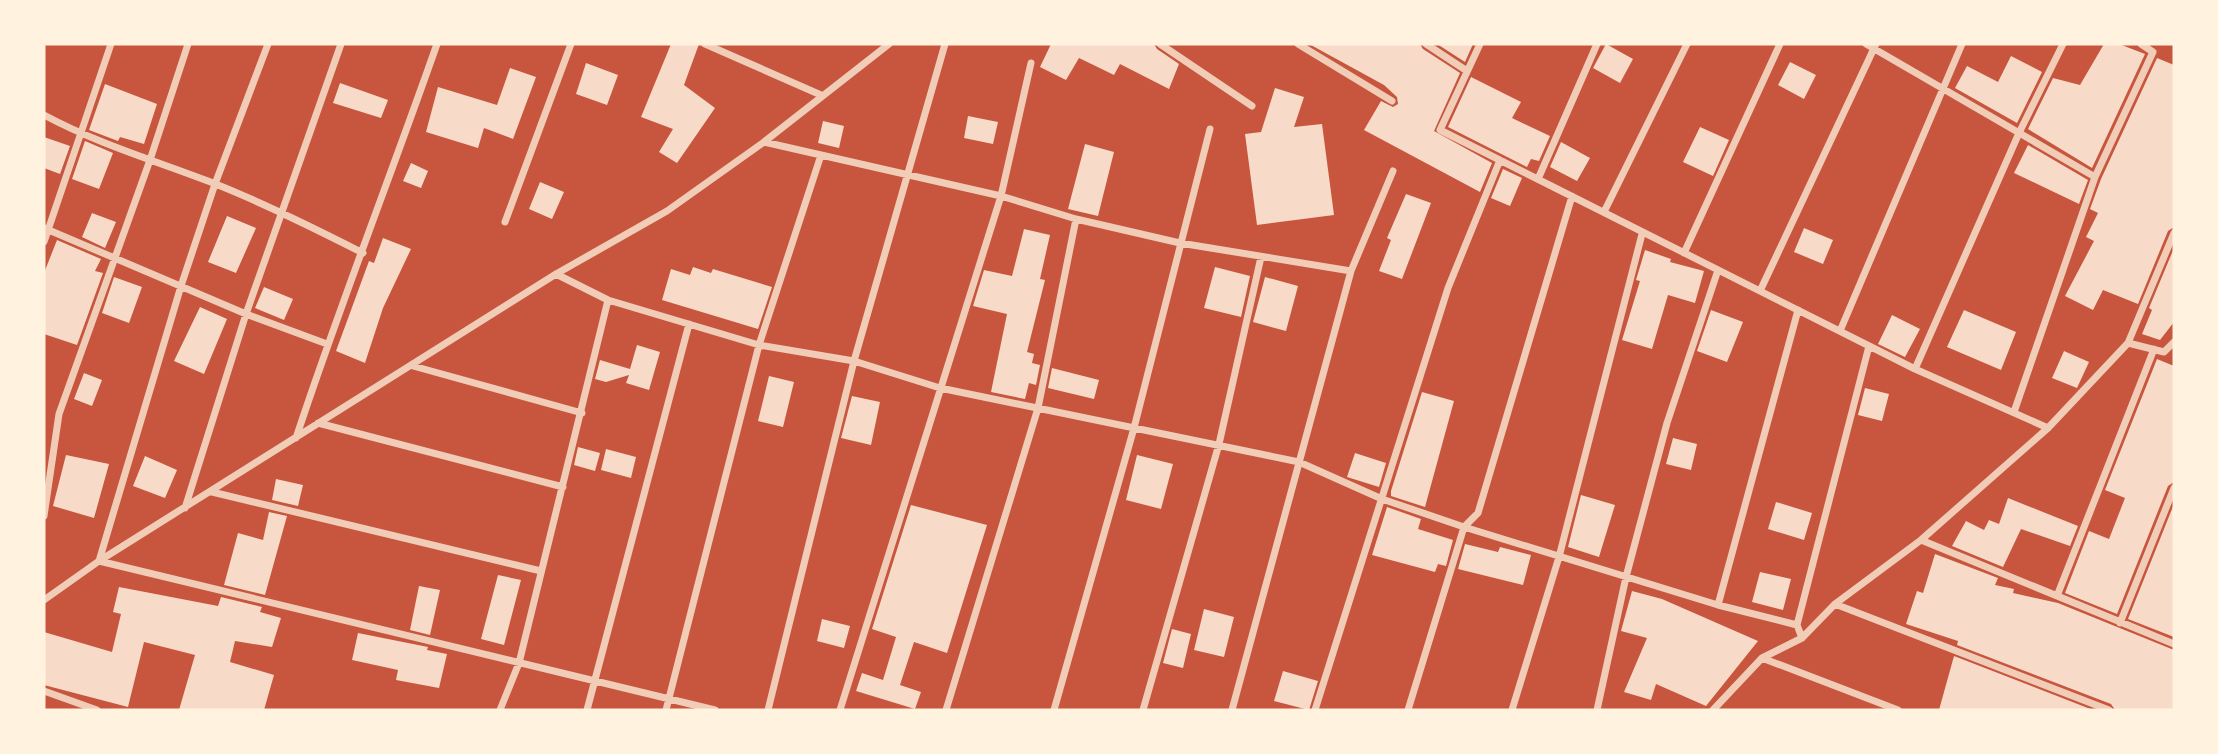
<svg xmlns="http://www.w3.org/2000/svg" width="2218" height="754" viewBox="0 0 2218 754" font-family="'Zilla Slab',serif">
	<rect width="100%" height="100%" fill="#c8553d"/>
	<!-- building -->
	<path fill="#f7dbc8" d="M671,44H699L684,85L715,108L677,163L659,152L673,129L641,117Z
		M1051,44H1154L1157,49L1179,64L1169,89L1120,64L1114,75L1079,58L1066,80L1040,67Z
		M1309,44H1420L1423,49L1460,73L1434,131L1492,163L1480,192L1364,130L1381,101L1393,107L1398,104L1397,97L1384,85Z
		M1437,44H1473L1465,62Z
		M1606,44L1633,59L1620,83L1593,68Z
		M2104,44H2119L2145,54L2092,168L2028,129L2053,78L2080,85Z
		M2011,56L2042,72L2017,123L1955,88L1967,66L1998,82Z
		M2157,58L2174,65V227L2168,231L2138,304L2103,290L2093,310L2065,296L2094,241L2086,237L2098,213L2090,209L2101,179Z
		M1790,62L1816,75L1804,99L1778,85Z
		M586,63L618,75L607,105L576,94Z
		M510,68L536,77L513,139L484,128L478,148L426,132L438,87L497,105Z
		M1471,77L1521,102L1512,118L1550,136L1539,161L1531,159L1527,167L1448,127Z
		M340,83L388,100L381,118L333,103Z
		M105,84L157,104L144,144L120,137L118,141L89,130Z
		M1275,88L1304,97L1294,127L1322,124L1334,215L1257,225L1245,134L1261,132Z
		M968,116L998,122L993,144L964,138Z
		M823,121L844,126L839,148L818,143Z
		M1700,127L1729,140L1713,176L1683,162Z
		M44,137L70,146L60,174L44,168Z
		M85,141L113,153L99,189L72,179Z
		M1561,142L1590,158L1577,181L1550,167Z
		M1085,144L1114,152L1098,216L1068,209Z
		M2028,145L2088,180L2079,204L2014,173Z
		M411,163L428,171L421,188L403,181Z
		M1503,169L1522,178L1510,206L1491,198Z
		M540,182L564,192L552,219L529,209Z
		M1406,194L1431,203L1402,279L1379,271L1391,240L1387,238Z
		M92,213L116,222L105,248L82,237Z
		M227,216L256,228L236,273L208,262Z
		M1804,228L1833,240L1823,264L1794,252Z
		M1024,229L1050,235L1040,279L1045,280L1027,352L1034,354L1032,363L1040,365L1036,385L1029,383L1025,399L991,392L1007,314L973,306L984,270L1012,276Z
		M383,238L411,249L383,308L365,363L336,351L369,261L374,263Z
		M57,240L101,259L95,271L103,273L77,345L44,334V273Z
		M2174,248V322L2160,340L2142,334L2152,310L2149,308Z
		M1645,250L1671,259L1670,262L1704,271L1695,303L1668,295L1652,349L1622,340L1640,281L1636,280Z
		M693,267L711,273L713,269L772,287L758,329L662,300L671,269L690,275Z
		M1215,267L1250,276L1241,317L1204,308Z
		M114,277L142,287L129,323L102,313Z
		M1265,277L1298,286L1286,331L1253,322Z
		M264,287L293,299L284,320L255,308Z
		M200,307L227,319L204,374L174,361Z
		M1711,310L1743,322L1727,362L1697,351Z
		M1964,310L2016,332L2001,370L1947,347Z
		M1892,315L1920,329L1905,357L1878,344Z
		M637,345L660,352L649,390L626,383L629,375L606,382L595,379L600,360L630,369Z
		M2064,351L2089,362L2077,388L2052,378Z
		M2157,359L2174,366V482L2168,486L2117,614L2065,593L2089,531L2109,539L2125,498L2105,490Z
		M1052,368L1099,380L1094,399L1048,388Z
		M84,373L102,380L92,406L74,399Z
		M769,376L794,382L783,427L758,421Z
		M1865,388L1889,394L1882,421L1858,415Z
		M1422,392L1454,401L1425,507L1391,496V491Z
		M852,396L880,402L871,445L841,438Z
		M1673,438L1697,444L1691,470L1666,464Z
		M578,447L600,453L595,471L574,465Z
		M606,449L636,457L631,478L601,470Z
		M1355,453L1386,463L1379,487L1347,477Z
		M66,455L109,464L94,518L53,506Z
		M1137,455L1173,464L1161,509L1126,500Z
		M145,456L177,470L165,498L133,486Z
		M276,479L303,485L298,506L272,500Z
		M1581,495L1615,505L1599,557L1568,547Z
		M2008,498L2078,526L2070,546L2021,529L2003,567L1952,546L1966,521L1984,530L1989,520L1999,524Z
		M1776,502L1812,513L1804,540L1768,529Z
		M2174,504V637L2128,619Z
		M911,505L987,525L947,653L914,642L900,685L921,692L915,709L856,691L862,673L883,680L896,637L872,629Z
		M1387,507L1421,519L1418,529L1453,540L1446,566L1438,564L1435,572L1372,555Z
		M269,512L287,516L265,595L224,585L238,533L263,540Z
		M1465,544L1498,552L1500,547L1531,555L1523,585L1458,569Z
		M1935,554L1998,578L1995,585L2014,589L2013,593L2058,603L2174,650V710H2115L2111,704L1957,645L1958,641L1906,624L1917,591L1923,593Z
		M1760,572L1791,579L1783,610L1752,602Z
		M498,575L521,580L504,645L481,639Z
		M419,586L440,590L430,635L410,630Z
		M119,587L218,606L221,597L262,607L260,612L281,618L272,647L235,641L230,662L274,675L264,710H179L195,655L144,642L128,707L44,685V632L112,652L121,614L113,612Z
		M1632,591L1662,599L1758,641L1706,706L1656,684L1651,700L1624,692L1647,638L1621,631Z
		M1204,609L1234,617L1224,657L1194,650Z
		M822,619L850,626L844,648L817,641Z
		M1172,629L1191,634L1183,668L1163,663Z
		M358,633L428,647L427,650L447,654L439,688L396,680L398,670L352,660Z
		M1954,656L2093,710H1939Z
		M1283,671L1318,681L1309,710L1274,701Z"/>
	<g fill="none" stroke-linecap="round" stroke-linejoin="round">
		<!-- minor -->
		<path stroke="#f1ccb7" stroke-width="7" d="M268,44L215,184L181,286L99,561L715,710
			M705,44L821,95
			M1160,44L1252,106
			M1298,44L1392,101
			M1426,44L1467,71
			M1480,44L1440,130L1915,369L2048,428
			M1866,44L2095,177
			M44,115C98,144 156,161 213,183C264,203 314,228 363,253
			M764,142L1001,196L1076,219L1180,243L1351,271
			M1538,179L1597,44
			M1604,212L1687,44
			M505,222L571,44
			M44,228L246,314L327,344
			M44,242L111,44
			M1684,253L1780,44
			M556,274L608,300L759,345L854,361L940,388L1299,462L1382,499L1464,527L1718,605L1797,625L1802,638
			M1760,291L1876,44
			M1840,331L1962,44
			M2128,343L2174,233
			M413,366L582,413
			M1915,369L2019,133L2063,44
			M2014,412L2095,177L2153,52L2141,44
			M318,423L563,487
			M296,438C340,305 391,175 437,44
			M212,492L541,571
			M185,508L246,314L341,44
			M44,516L59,414L150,160L188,44
			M1921,540L2174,644
			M2057,596L2154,349
			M44,600L99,561L556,274L667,211L764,142L889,44
			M1835,604L2109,710
			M1718,605L1798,310
			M2120,623L2174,488
			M1797,625L1869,346
			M1762,658L1898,710
			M44,691L97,710
			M500,710L519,663L608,300
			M587,710L689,324
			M666,710L759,345L821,155
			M768,710L854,361L945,44
			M840,710L1001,196L1031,63
			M946,710L1038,408L1076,219
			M1054,710L1134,428L1210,129
			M1143,710L1219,444L1261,257
			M1232,710L1351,271L1393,171
			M1315,710L1448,288L1500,160
			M1408,710L1464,527L1478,513L1572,196
			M1512,710L1559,557L1642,234
			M1597,710L1626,577L1667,423L1718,270
			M1713,710L1762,658L1802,638L1835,604L1921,540L2048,428L2128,343L2164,352L2174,342"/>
	</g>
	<!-- border -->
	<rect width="2218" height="754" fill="none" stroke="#fff3e0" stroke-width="91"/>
</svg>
